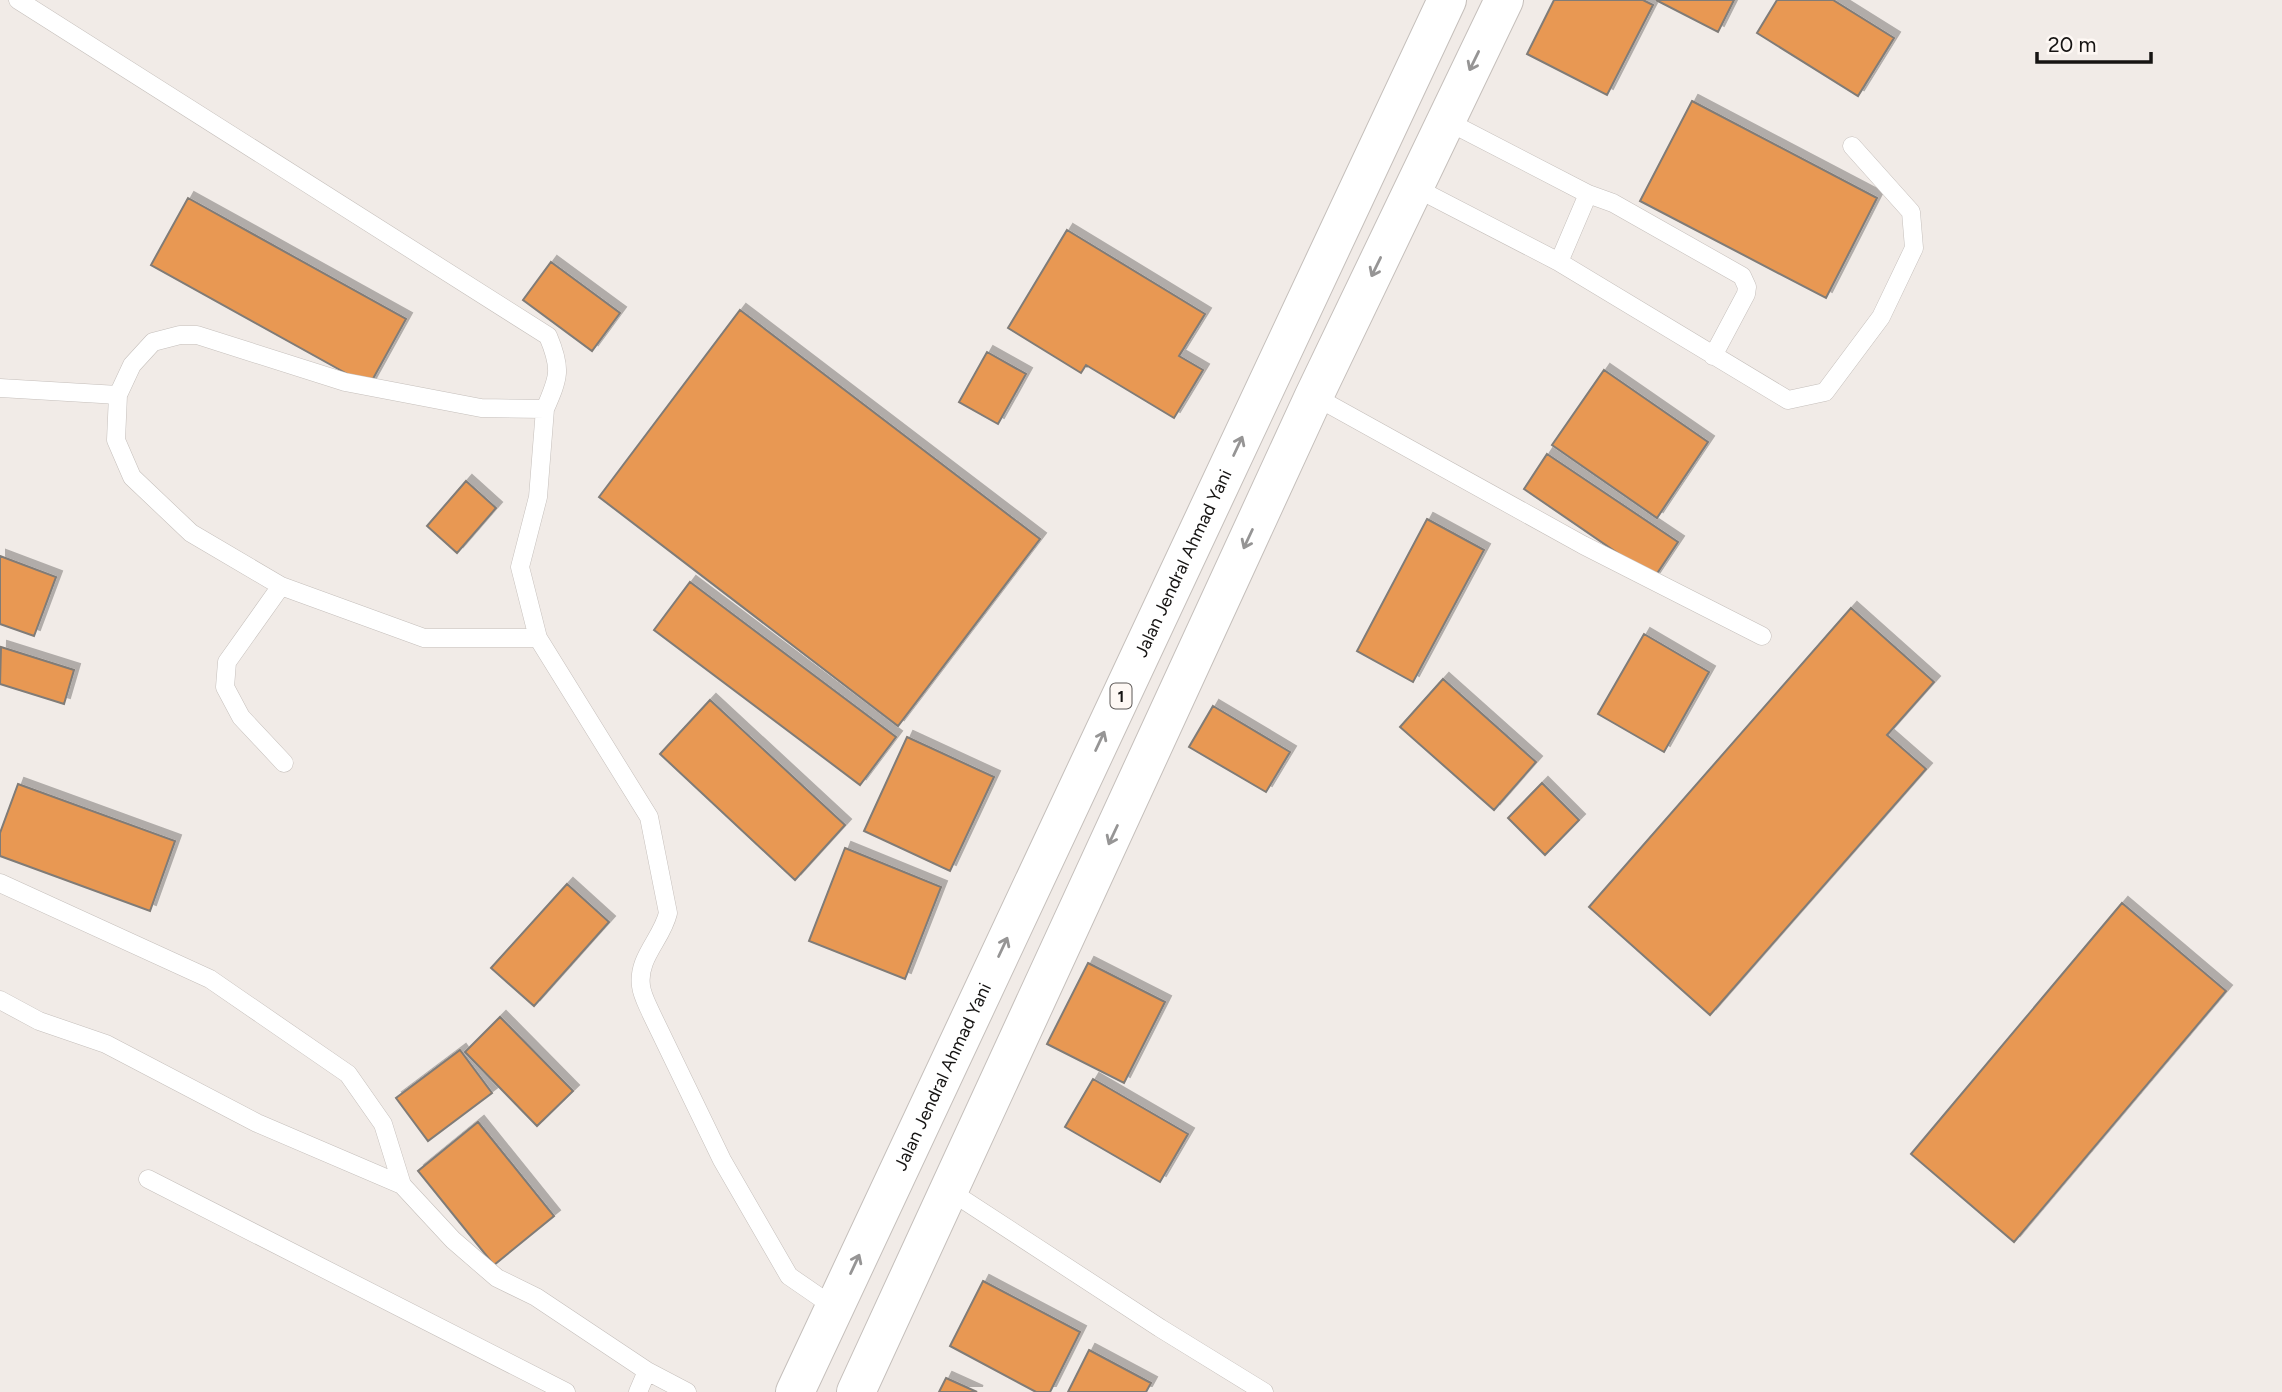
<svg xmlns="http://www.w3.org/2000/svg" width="2282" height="1392" viewBox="0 0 2282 1392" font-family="Figtree,sans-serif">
	<defs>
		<filter id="shadow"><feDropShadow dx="6" dy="-6" stdDeviation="0" flood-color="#0004"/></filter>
	</defs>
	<rect width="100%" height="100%" fill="#f1ebe7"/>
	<!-- building -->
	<path fill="#e89852" stroke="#807b77" stroke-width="2" filter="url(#shadow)" d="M1554,0H1643L1653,5L1607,95L1527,54Z
		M1656,0H1734L1718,32Z
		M1777,0H1833L1894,38L1858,96L1757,33Z
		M1692,101L1877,198L1826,298L1640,201Z
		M188,198L406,319L369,386L151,265Z
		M1067,230L1205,314L1179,356L1203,370L1174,418L1086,365L1081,373L1008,328Z
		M551,262L620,313L592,351L523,300Z
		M740,310L1040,539L898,726L599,497Z
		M987,352L1026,374L998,424L959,402Z
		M1604,370L1708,442L1657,518L1552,445Z
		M1547,454L1678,542L1654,578L1524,489Z
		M466,481L496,508L457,553L427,526Z
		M1427,519L1484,550L1413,682L1357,651Z
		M0,556L56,577L34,636L0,624Z
		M690,582L896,737L860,785L654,630Z
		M1851,608L1934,682L1887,735L1926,769L1710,1015L1589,907Z
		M1644,634L1709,672L1664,752L1598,714Z
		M1,647L74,670L64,704L0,684Z
		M1443,679L1536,762L1494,810L1400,727Z
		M710,700L845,825L795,880L660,754Z
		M1213,706L1290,752L1266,792L1189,747Z
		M907,737L994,777L950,871L864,831Z
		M1542,783L1579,820L1545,855L1508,818Z
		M18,784L175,841L150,911L0,856V833Z
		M845,848L941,887L905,979L809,941Z
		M567,884L609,922L534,1006L491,968Z
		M2122,903L2226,991L2014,1242L1911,1154Z
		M1088,963L1165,1002L1124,1083L1047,1044Z
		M500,1017L573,1091L537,1126L465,1052Z
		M460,1050L492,1093L428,1141L396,1098Z
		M1093,1079L1188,1134L1160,1182L1065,1127Z
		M478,1122L554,1216L494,1265L418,1171Z
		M983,1281L1080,1332L1050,1392H1036L950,1346Z
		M1089,1350L1151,1383L1146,1392H1068Z
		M946,1378L977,1392H939Z"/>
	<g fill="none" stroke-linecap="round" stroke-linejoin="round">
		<defs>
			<path id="lane" d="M18,0L548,336C562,369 559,377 545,409L481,408L345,382L197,335H180L153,342L132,365L118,395L116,440L132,477L191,533L281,586L424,638H538L649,817L668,913C662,939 637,958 641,986C642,995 647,1004 651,1013L722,1160L789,1276L834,1307
				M1445,120L1588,194L1559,262
				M1414,187L1559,262L1788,400L1825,392L1881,317L1914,248L1911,212L1852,146
				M1588,194L1613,203L1742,276L1747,287L1746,294L1713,356
				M0,388L118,395
				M1314,396L1583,545L1762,636
				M281,586L227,662L225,687L241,717L284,763
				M538,638L520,567L538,497L545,409
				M0,883L210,979L348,1074L383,1124L402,1185
				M0,1000L39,1021L106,1044L257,1123L402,1185L453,1240L497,1278L536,1297L647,1371L687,1392
				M148,1179L566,1392
				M950,1191L1160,1328L1264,1392
				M638,1392L647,1371"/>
			<g id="highway">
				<path id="s1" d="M795,1392L1447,0"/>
				<path d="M856,1392L1314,396L1504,0"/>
			</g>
		</defs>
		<!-- lane casing -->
		<use href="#lane" stroke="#c5bfbb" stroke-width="19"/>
		<!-- highway casing -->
		<use href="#highway" stroke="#c5bfbb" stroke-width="40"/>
		<!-- lane -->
		<use href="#lane" stroke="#fff" stroke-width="18"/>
		<!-- highway -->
		<use href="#highway" stroke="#fff" stroke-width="38"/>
	</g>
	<!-- one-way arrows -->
	<defs><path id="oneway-shaft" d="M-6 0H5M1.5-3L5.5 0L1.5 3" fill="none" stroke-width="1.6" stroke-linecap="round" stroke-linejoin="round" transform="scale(1.75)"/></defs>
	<g stroke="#969595">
		<use href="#oneway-shaft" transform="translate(1474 61) rotate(116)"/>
		<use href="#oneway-shaft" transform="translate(1376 267) rotate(116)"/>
		<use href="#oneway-shaft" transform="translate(1238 446) rotate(-65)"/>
		<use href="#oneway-shaft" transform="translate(1248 539) rotate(115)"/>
		<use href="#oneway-shaft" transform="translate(1100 741) rotate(-65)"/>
		<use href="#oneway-shaft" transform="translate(1113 835) rotate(115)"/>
		<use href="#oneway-shaft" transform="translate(1003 947) rotate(-65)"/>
		<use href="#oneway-shaft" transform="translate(855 1264) rotate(-65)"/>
	</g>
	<g text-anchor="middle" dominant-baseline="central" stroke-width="7" stroke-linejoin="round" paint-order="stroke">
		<!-- shield labels -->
		<rect fill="#fef8f4" stroke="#5c5856" stroke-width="2" x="1110.5" y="683.5" width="21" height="25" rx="5"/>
		<g font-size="16" font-weight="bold" fill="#161413">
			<text x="1121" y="696">1</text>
		</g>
		<!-- street labels -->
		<g font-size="18" fill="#161413" stroke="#fef8f4">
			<text stroke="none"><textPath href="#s1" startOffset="915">Jalan Jendral Ahmad Yani</textPath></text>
			<text stroke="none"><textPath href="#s1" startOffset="348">Jalan Jendral Ahmad Yani</textPath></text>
		</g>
	</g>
	<!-- scale -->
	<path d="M2037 52v10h114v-10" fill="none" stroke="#161413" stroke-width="3.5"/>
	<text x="2048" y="52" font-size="21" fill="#161413" stroke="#fef8f4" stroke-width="5" paint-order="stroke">20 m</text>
</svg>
